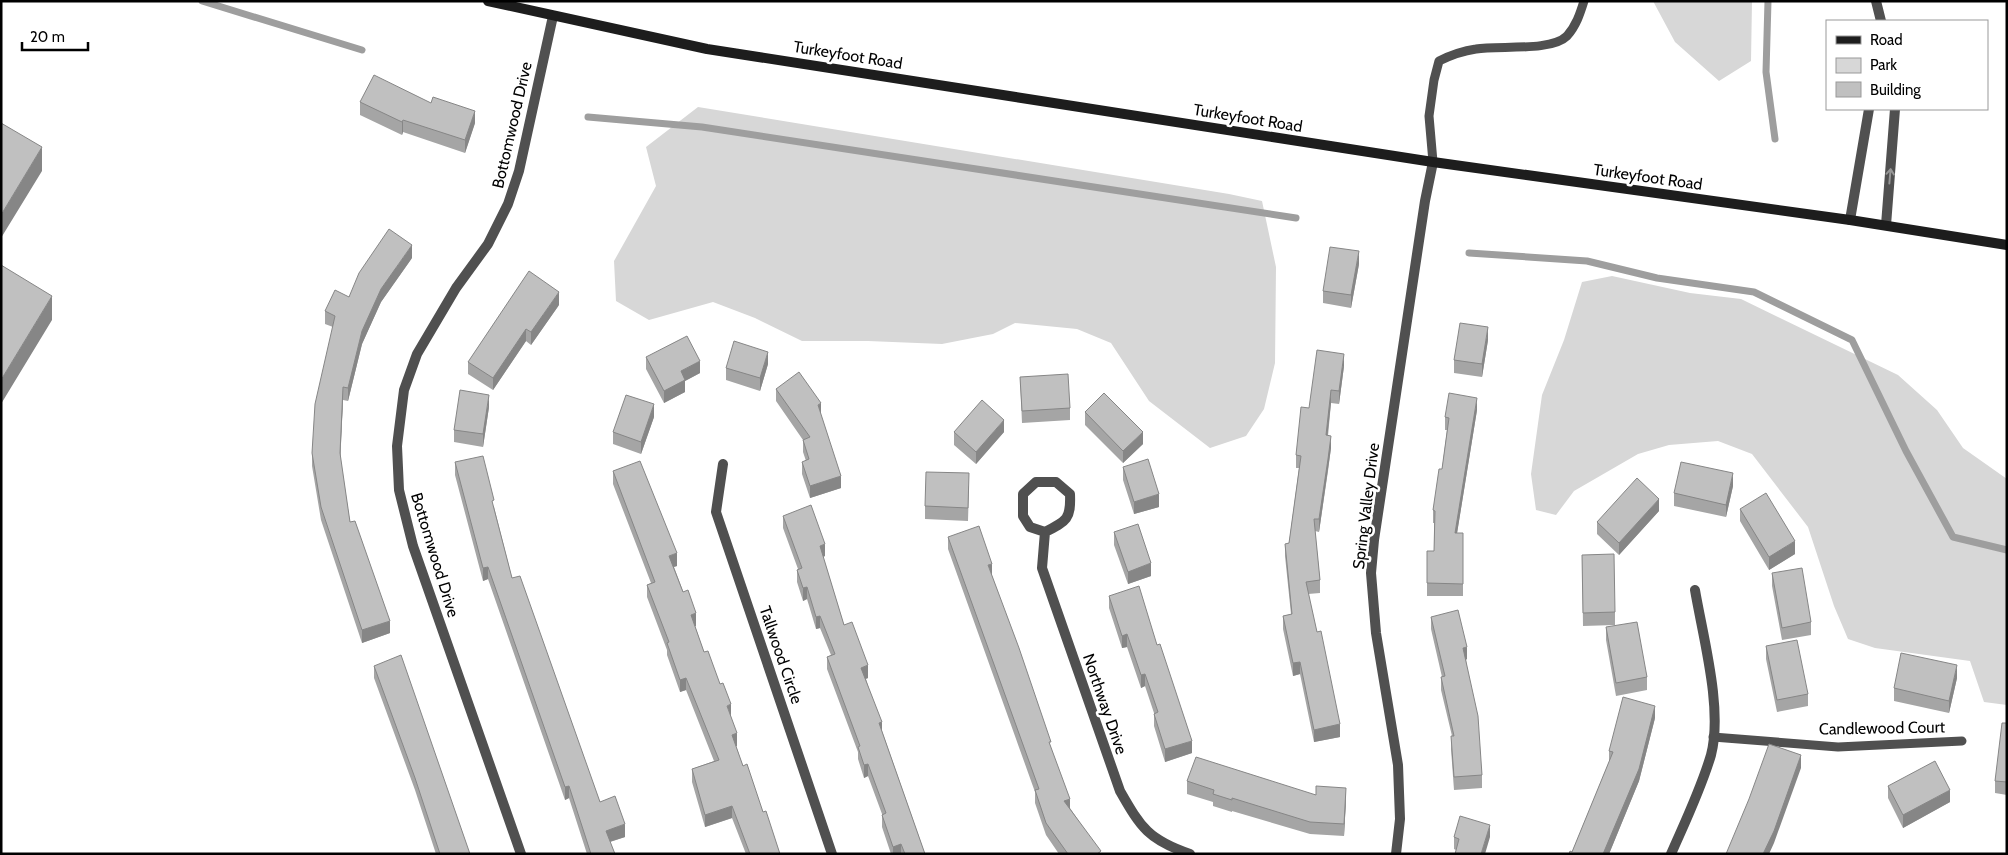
<svg xmlns="http://www.w3.org/2000/svg" width="2008" height="855" viewBox="0 0 2008 855" font-family="Cabin,sans-serif">
	<rect width="100%" height="100%" fill="#fff"/>
	<!-- green -->
	<path fill="#d7d7d7" d="M1653,1H1752L1751,61L1719,81L1675,42Z
		M698,107L1229,194L1262,201L1276,267L1275,363L1264,409L1246,436L1210,448L1149,401L1111,343L1077,329L1015,323L993,334L942,344L868,341H802L755,318L713,302L649,320L616,301L614,261L656,186L646,147Z
		M1612,276L1690,293L1741,299L1898,375L1937,410L1963,448L2007,479V705L1984,702L1970,661L1875,648L1848,639L1834,606L1808,527L1752,454L1718,441L1669,445L1638,454L1574,491L1556,515L1536,510L1531,474L1542,395L1564,340L1582,282Z"/>
	<g fill="none" stroke-linecap="round" stroke-linejoin="round">
		<!-- stream -->
		<path stroke="#9e9e9e" stroke-width="7" d="M202,1L362,50
			M1768,1L1766,72L1775,139
			M588,117L702,127L1296,218
			M1469,253L1587,261L1657,278L1754,292L1852,340L1906,451L1953,537L2007,550"/>
		<!-- lane -->
		<path stroke="#505050" stroke-width="9" d="M1433,162L1429,116L1434,80L1439,61C1451,55 1462,51 1476,49C1498,45 1551,52 1567,36C1576,26 1580,14 1584,1
			M1713,737L1838,747L1962,741"/>
		<!-- street -->
		<path stroke="#505050" stroke-width="10" d="M1876,1L1881,21
			M1850,220L1869,109
			M1886,225L1895,109
			M723,464L716,512L832,854
			M1036,482H1056L1070,494C1071,519 1067,521 1045,532L1030,527L1023,516V494Z
			M1045,532L1042,568L1120,791C1141,828 1149,840 1190,854
			M521,854L413,546L399,490L397,446L404,390L417,354L456,288L488,244L508,204L519,171L553,16
			M1396,854L1400,819L1398,765L1376,633L1371,573L1374,540L1425,201L1433,162
			M1671,854C1685,822 1701,789 1711,755C1723,709 1703,637 1695,590"/>
		<!-- secondary -->
		<path stroke="#1d1d1d" stroke-width="10" d="M488,1L707,49L1433,162L1850,220L2007,245"/>
	</g>
	<!-- wall -->
	<path fill="#a5a5a5" d="M360,102L431,103L475,123L465,153L403,132L402,135L360,115Z
		M412,258L381,302L362,344L348,401L343,400L340,456L350,522L390,633L362,643L321,520L312,466V453L333,327L325,324V311Z
		M1359,264L1351,308L1323,303V291Z
		M559,305L531,345L526,341L493,390L468,374V362Z
		M1488,340L1482,377L1454,373V360Z
		M646,357L700,373L685,381V392L664,403L646,369Z
		M768,364L760,391L726,380V368Z
		M1344,366L1339,404L1331,403L1328,436L1331,448L1328,471L1319,532L1315,531L1320,580V593L1308,594L1340,737L1314,742L1300,674L1293,676L1283,629V616L1291,614L1285,556V544L1289,543L1299,468H1296V455L1309,408Z
		M1020,377L1070,408V420L1022,423Z
		M776,389L821,416L841,488L810,498L802,474V462L806,461L803,452V440L776,401Z
		M489,407L483,447L454,442V430Z
		M1477,410L1457,533H1463V596H1427V551H1434V523H1433V510L1442,469L1447,430H1445V417Z
		M1085,412L1143,444L1123,463L1085,425Z
		M654,417L641,454L613,444V432Z
		M954,432H1004L976,464L954,445Z
		M455,462L494,507L512,578L600,802L625,837L610,842L615,854H587L569,798L565,800L488,579L483,581L455,475Z
		M1123,467L1159,507L1134,514L1123,480Z
		M613,471L677,566L674,567L696,626H695L704,652L731,717L737,746H736L743,766L763,812L780,854H746L732,818L705,827L692,782V769L714,761L686,690L680,692L667,655V650L647,597V585L651,583L613,484Z
		M969,486L968,521L925,519V506Z
		M1733,486L1726,517L1674,506V493Z
		M1740,509L1795,554L1769,570L1740,521Z
		M1659,511L1619,555L1597,534V522Z
		M783,516L825,556L823,557L844,625L868,678L866,679L882,731L925,854H891L882,827V814L868,776L864,778L858,759V752L827,669V657L831,655L820,628L816,629L807,599L803,601L797,582V570L798,569L783,528Z
		M1114,532L1151,576L1128,584L1114,545Z
		M948,537L992,576L1051,748L1070,808L1101,854H1059L1046,835L1035,803V792L948,549Z
		M1582,555L1615,612V625L1583,626Z
		M1772,573L1811,622V635L1782,640L1772,586Z
		M1109,596L1192,753L1165,762L1154,726V713L1145,686L1141,688L1127,647L1122,648L1109,608Z
		M1431,617L1467,659L1466,660L1482,775V788L1454,790L1451,749L1452,736L1441,690V677H1442L1431,629Z
		M1606,627L1647,677V690L1616,696L1606,640Z
		M1766,646L1808,694V706L1777,712L1766,659Z
		M374,666L470,854H436L415,790L374,678Z
		M1957,678L1949,713L1894,701V688Z
		M1655,718L1639,781L1609,854H1569L1572,852L1609,762V751Z
		M2007,723V795L1995,793V781Z
		M1187,781L1316,795L1346,800L1344,836L1310,834L1232,811V812L1213,806V802L1187,794Z
		M1888,786L1950,802L1903,828L1888,798Z
		M1454,837H1490L1456,850L1454,849Z"/>
	<!-- shaded-wall -->
	<path fill="#868686" d="M475,111V123L465,153V140Z
		M403,120V132L402,135V122Z
		M42,147V171L1,238V215Z
		M412,245V258L381,302L362,344L348,401V388L362,331L381,289Z
		M1359,251V264L1351,308V295Z
		M559,292V305L531,345V332Z
		M52,296V320L1,404V380Z
		M1488,327V340L1482,377V364Z
		M526,329V341L493,390V378Z
		M768,352V364L760,391V378Z
		M1344,354V366L1339,404V391Z
		M700,361V373L685,381V392L664,403V391L681,371Z
		M343,387V400L340,466V453Z
		M1331,390V403L1326,448V435Z
		M489,395V407L483,447V434Z
		M1477,398V410L1455,546V533Z
		M821,403V416L818,405Z
		M654,404V417L641,454V442Z
		M1004,420V432L976,464V452Z
		M1143,432V444L1123,463V451Z
		M1331,436V448L1319,532V519Z
		M1733,473V486L1726,517V505Z
		M841,476V488L810,498V486Z
		M1159,494V507L1134,514V502Z
		M1659,499V511L1619,555V543Z
		M1795,541V554L1769,570V557Z
		M825,544V556L820,558V546Z
		M677,553V566L669,568V556Z
		M1151,563V576L1128,584V572Z
		M992,564V576L988,565Z
		M488,567V579L483,581V568Z
		M807,587V599L803,601V588Z
		M696,613V626L691,628V615Z
		M820,616V628L816,629V617Z
		M390,621V633L362,643V630Z
		M1127,634V647L1122,648V636Z
		M1467,647V659L1463,660V648Z
		M1300,662V674L1293,676V663Z
		M868,665V678L861,680V668Z
		M1957,665V678L1949,713V701Z
		M1145,674V686L1141,688V675Z
		M686,678V690L680,692V680Z
		M731,704V717L727,706Z
		M1655,706V718L1639,781L1609,854H1603Z
		M882,722V734L879,723Z
		M1340,724V737L1314,742V730Z
		M737,733V746L732,748V735Z
		M1192,741V753L1165,762V749Z
		M1801,755V768L1774,843L1769,854H1763Z
		M868,764V776L864,778V765Z
		M569,786V798L565,800V787Z
		M1346,788V800L1344,836V824Z
		M1950,790V802L1903,828V815Z
		M1070,799V811L1064,801Z
		M732,806V818L705,827V815Z
		M625,824V837L606,843V831Z
		M1490,825V837L1485,854H1481Z
		M901,844V854H893V847Z"/>
	<!-- building -->
	<path fill="#c0c0c0" stroke="#868686" d="M374,75L431,103L433,97L475,111L465,140L403,120L402,122L360,102Z
		M1,123L42,147L1,215Z
		M389,229L412,245L381,289L362,331L348,388L343,387L340,453L350,522L355,521L390,621L362,630L321,507L312,453L315,404L335,316L325,311L335,290L349,297L359,273Z
		M1330,247L1359,251L1351,295L1323,291Z
		M1,265L52,296L1,380Z
		M529,271L559,292L531,332L526,329L493,378L468,362Z
		M1460,323L1488,327L1482,364L1454,360Z
		M687,336L700,361L681,371L685,380L664,391L646,357Z
		M734,341L768,352L760,378L726,368Z
		M1317,350L1344,354L1339,391L1331,390L1326,435L1331,436L1328,459L1319,519H1314L1320,580L1306,582L1317,632L1321,631L1340,724L1314,730L1300,662L1293,663L1283,616L1292,614L1285,544L1289,543L1301,456L1296,455L1301,407L1309,408Z
		M799,372L821,403L818,405L841,476L810,486L802,462L809,459L803,440L810,437L776,389Z
		M1068,374L1070,408L1022,411L1020,377Z
		M460,390L489,395L483,434L454,430Z
		M1104,393L1143,432L1123,451L1085,412Z
		M1449,393L1477,398L1455,533H1463V584L1427,583V551H1434L1435,511L1433,510L1439,469H1442L1449,418L1445,417Z
		M626,395L654,404L641,442L613,432Z
		M982,400L1004,420L976,452L954,432Z
		M483,456L494,500L492,501L512,578L520,576L600,802L615,796L625,824L606,831L615,854H591L569,786L565,787L488,567L483,568L455,462Z
		M1148,459L1159,494L1134,502L1123,467Z
		M640,461L677,553L669,556L683,592L688,590L696,613L691,615L704,652L708,651L720,684L723,683L731,704L727,706L737,733L732,735L743,766L747,764L763,812L766,811L780,854H750L732,806L705,815L692,769L719,760L686,678L680,680L667,643L669,642L647,585L655,582L613,471Z
		M1681,462L1733,473L1726,505L1674,493Z
		M926,472L969,473L968,508L925,506Z
		M1637,478L1659,499L1619,543L1597,522Z
		M1766,493L1795,541L1769,557L1740,509Z
		M811,505L825,544L820,546L844,625L852,622L868,665L861,668L882,722L879,723L925,854H905L901,844L893,847L882,815L886,813L868,764L864,765L858,747L860,746L827,657L835,654L820,616L816,617L807,587L803,588L797,570L802,568L783,516Z
		M1138,524L1151,563L1128,572L1114,532Z
		M979,526L992,564L988,565L1019,648L1051,742H1049L1070,799L1064,801L1101,851L1097,854H1068L1046,823L1035,790L1039,789L948,537Z
		M1614,554L1615,612L1583,613L1582,555Z
		M1802,568L1811,622L1782,628L1772,573Z
		M1139,586L1157,645L1160,644L1192,741L1165,749L1154,714L1158,712L1145,674L1141,675L1127,634L1122,636L1109,596Z
		M1458,610L1467,647L1463,648L1478,716L1482,775L1454,777L1451,736H1454L1441,677L1445,676L1431,617Z
		M1637,622L1647,677L1616,683L1606,627Z
		M1797,640L1808,694L1777,700L1766,646Z
		M1901,653L1957,665L1949,701L1894,688Z
		M401,655L470,854H440L415,778L374,666Z
		M1623,697L1655,706L1639,769L1603,854H1569L1570,851L1572,852L1613,752L1609,751Z
		M2002,723H2007V782L1995,781Z
		M1769,744L1801,755L1774,831L1763,854H1726L1749,799Z
		M1196,757L1316,795V786L1346,788L1344,824L1310,822L1232,798V800L1213,794L1214,790L1187,781Z
		M1935,761L1950,790L1903,815L1888,786Z
		M1460,816L1490,825L1481,854H1455L1459,839L1454,837Z"/>
	<!-- one-way arrows -->
	<defs><path id="oneway-shaft" d="M-6 0H5M1.5-3L5.5 0L1.5 3" fill="none" stroke-width="1.6" stroke-linecap="round" stroke-linejoin="round" transform="scale(1.25)"/></defs>
	<use stroke="#969696" href="#oneway-shaft" transform="translate(1890 176) rotate(-85)"/>
	<g text-anchor="middle" dominant-baseline="central" stroke-width="5" stroke-linejoin="round" paint-order="stroke">
		<!-- street labels -->
		<g font-size="16" fill="#000" stroke="#fff">
			<text transform="translate(848 55) rotate(9)">Turkeyfoot Road</text>
			<text transform="translate(1248 118) rotate(9)">Turkeyfoot Road</text>
			<text transform="translate(512 125) rotate(-77)">Bottomwood Drive</text>
			<text transform="translate(1648 177) rotate(8)">Turkeyfoot Road</text>
			<text transform="translate(1366 506) rotate(-83)">Spring Valley Drive</text>
			<text transform="translate(435 555) rotate(73)">Bottomwood Drive</text>
			<text transform="translate(781 655) rotate(71)">Tallwood Circle</text>
			<text transform="translate(1105 704) rotate(71)">Northway Drive</text>
			<text transform="translate(1882 728) rotate(-1)">Candlewood Court</text>
		</g>
	</g>
	<!-- border -->
	<rect width="2008" height="855" fill="none" stroke="#000000" stroke-width="5"/>
	<!-- legend -->
	<rect x="1826" y="20" width="162" height="90" fill="#ffffff" stroke="#999999"/>
	<rect x="1836" y="36" width="25" height="8" fill="#1d1d1d" stroke="#999999"/>
	<text x="1870" y="45" font-size="15" fill="#000000">Road</text>
	<rect x="1836" y="58" width="25" height="15" fill="#d7d7d7" stroke="#999999"/>
	<text x="1870" y="70" font-size="15" fill="#000000">Park</text>
	<rect x="1836" y="82" width="25" height="15" fill="#c0c0c0" stroke="#999999"/>
	<text x="1870" y="95" font-size="15" fill="#000000">Building</text>
	<!-- scale -->
	<path d="M22 42v8h66v-8" fill="none" stroke="#000000" stroke-width="2.5"/>
	<text x="30" y="42" font-size="15" fill="#000000" stroke="#ffffff" stroke-width="4" paint-order="stroke">20 m</text>
</svg>
